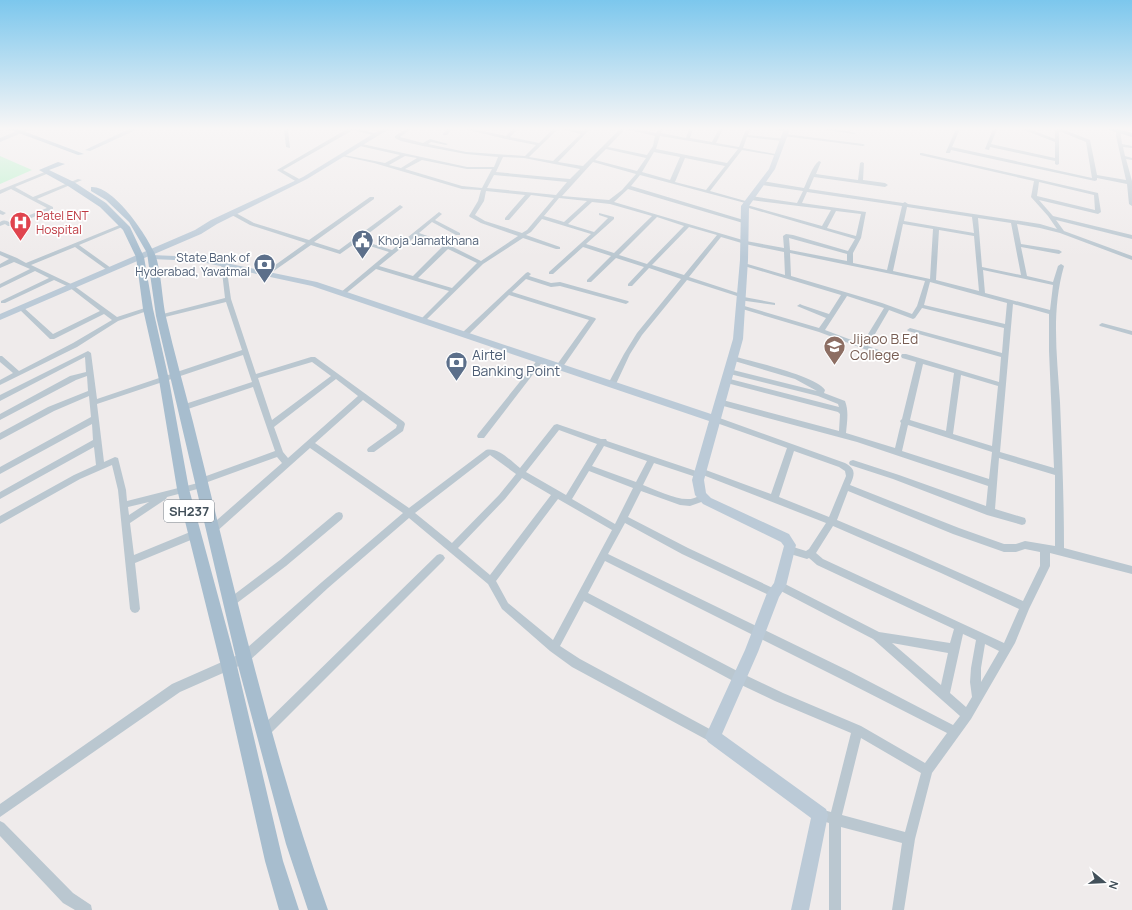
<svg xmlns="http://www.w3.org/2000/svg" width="1132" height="910" viewBox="0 0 1132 910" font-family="Manrope,sans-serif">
	<rect width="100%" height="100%" fill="#efebeb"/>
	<!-- green -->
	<path fill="#b3f3c7" d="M0,156L32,170L0,184Z"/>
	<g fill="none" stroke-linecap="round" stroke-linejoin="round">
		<!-- street -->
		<path fill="#bac7d0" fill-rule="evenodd" d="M284,129H288L290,148L286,147Z
			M347,129H360L379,135L377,136L353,130L283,170L301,180V182H297L277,170Z
			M406,129H411L400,137L423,143L430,139L448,144L446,145L431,142L428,144L466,152L525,156L536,145L506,139L464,129H474L506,136L513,129H518L510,137L539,143L553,129H558L529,157L553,161L581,134L561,129H571L583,131L585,129H590L558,162L583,166L620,129H625L608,147L647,155L653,146L655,136L626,129H636L656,133L658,129H662L661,133L686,138L689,129H693L690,138L712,142L719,129H723L716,143L739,147L746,129H750L748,135L785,139V140L783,141L747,137L743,148L780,155L778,156L742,150L710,191L749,202V204L640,175L631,186L747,221V223H743L628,189L614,202L746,241L784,248L783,236L786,234L793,235L848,251L855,239L742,206L747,205L822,226L831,210L751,200L748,198L751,196L797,203L803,191L762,185L759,183L762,181L804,188C808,180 812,166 819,161L821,162L816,174L858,180L860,163L862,162L864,163L863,180L885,183L888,185L885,187L814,177L809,189L903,203L905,202L908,204L1040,224L1057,229L1048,216L1031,197L1034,181L920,155V153H922L1098,193L1101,212L1098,214L1039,200L1053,216L1132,235V239L1056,220L1064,231L1132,256V260L1060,233L1040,228L1017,224L1021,244L1059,250L1062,252L1059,254L1021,247L1027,276L1053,282L1058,266L1061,264L1064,266C1051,312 1057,355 1060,402C1062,451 1064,499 1064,548L1132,566V574L1050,553V566L1029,609L1015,643L971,719L932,773L915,839L904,910H892L902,843L841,827V910H829V823L816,819L814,815L816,811L820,809L831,812L851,733L775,701L735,682L584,601L560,646L580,659L717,733L719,737L717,741L713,743L709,741L572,667L550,651L502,609L488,584L409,518L328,588L248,662L180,692L0,817V804L172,684L240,654L322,582L403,513L310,448L215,533L212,534L209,533L208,530L209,527L282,463L277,457L205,483L206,485L205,487L167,497L166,499L130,523L134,555L195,530L198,531L199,534L198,537L135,563L140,609L138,612L135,613L132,612L130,609L118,490L112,465L80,479L0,524V516L74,475L96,465L94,447L0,499V492L93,440L92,424L0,474V467L91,417L89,396L54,411L0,440V433L48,407L88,391L87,376L76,380L0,420V414L70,376L86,372L85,357L0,401V395L88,351L91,353L97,399L242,350L226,302L161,318L158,316L159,315L225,298L221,263L223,262L226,264L231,299L256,374L311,357H315L404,422L405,424L403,431L374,452H368L367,450L368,448L396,428L397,425L363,400L315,443L409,508L486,450C498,447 511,461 520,468L554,425L557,424L601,439H606L607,441L696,471L700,468L703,469L771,494L787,448L711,421L710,419L714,416L845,463C856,469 855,474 850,485L959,528L1004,544H1016L1025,541L1055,546V475L999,458L995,509L1025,518L1026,521L1025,524L1022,525L987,515L893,479L850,465L849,463L850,461L853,460L899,475L986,506L988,486L857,442L716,404L715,402L719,399L839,431L840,414L838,412L723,382L722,380L726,378L839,407L838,404L818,396L726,373L725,371L726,369H729L817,391L795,379L731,360L730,358L733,356C750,361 817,376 825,390L824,393L845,401C849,411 847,422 846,433L895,448L901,423L900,421L902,419L916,362L902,358L901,356L902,354H906L999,382L1001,357L908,331L907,330L910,328L1002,353L1004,328L922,308L915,318L913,319L889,310L868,346L898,357L899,359L898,361H896L819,332L739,308L738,307L741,305L819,328L826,318L797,306L800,304L802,305L829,314L841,295L741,265L744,263L785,275L784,252L745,244L721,237L689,277L744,295L745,296L744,297L775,303V305L739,300L738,299L740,297L687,280L642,335L630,354L616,384L612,386L608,384L624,354L637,333L681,279L649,268L632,286H628V284L644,267L616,258L591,282H587V280L611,256L583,247L553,274H549V272L591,234L542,219L531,232L526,235L560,247V249H556L523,238L483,264L424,322H420V320L449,291L376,269L344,295H340V293L389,252L357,242L340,254L311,245L268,275H264V273L306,243L250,225L230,214V212H234L254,223L309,240L370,197H374V199L314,242L339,250L400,205L403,207L402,208L360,240L392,250L439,212L442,214L435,220L460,233V235H456L432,222L419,233L439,240L481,261L518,236L481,223L470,217L469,216L478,201L481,190L462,189L374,163L342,156L344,155L385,163L400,155L360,146V145L362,144L467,167H494L498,157L466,154L423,146L401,141L395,138V136ZM660,136L738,149L727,163L656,149ZM606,149L646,158L637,171L595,160ZM654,152L680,157L670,180L642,172ZM405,156L417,158L401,168L389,165ZM503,157L524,158L580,169L570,179L496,172ZM685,158L725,166L706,190L675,182ZM422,160L467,169H492L482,188L462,186L405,169ZM593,162L636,174L622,190L609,200L562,196ZM494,175L567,182L556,195L487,188ZM1039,182L1094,195L1095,210L1037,196ZM486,191L525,195L505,218V220H509L531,195L554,198L527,230L522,233L485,221L475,215L484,201ZM807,192L902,206L887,270L853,263V253L861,238L866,212L802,203ZM559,198L587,201L564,222L544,216ZM592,202L610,204L652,216L614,253L586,244L614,219V217L599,213V215L608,218L594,232L568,224ZM907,207L972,217L974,233L904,221ZM836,211L861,214L856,236L827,228ZM657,217L684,226L647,264L619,255ZM978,218L1011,223L1021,275L982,267ZM903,224L933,229L930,279L893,271ZM689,227L717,235L684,275L652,265ZM939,230L974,236L979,291L936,280ZM416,236L443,246L413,276L379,266ZM789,238L847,254V261L790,250ZM448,249L477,263L452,288L418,278ZM790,253L925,281L917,306L912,314L882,303L791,276ZM983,270L1053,285L1050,310L985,293ZM930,282L1007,303L1005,324L924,305ZM847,296L884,308L862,344L825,330ZM1013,304L1049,314V351L1054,468L1000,452ZM243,355L252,382L182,405L181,407L185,410L253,387L275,451L198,479V483L127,501L126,490L118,458L115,457L104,462L97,404ZM312,362L331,376L272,420L258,378ZM923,364L954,373L946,431L910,420ZM961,375L998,386L992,446L953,434ZM336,379L358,396L288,458L283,452L274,427ZM908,425L992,452L989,479L902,451ZM559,430L597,444L566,495L526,472ZM604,446L647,461L636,482L592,466ZM794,451L839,467L845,471L846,476L829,517L779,497ZM490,455L516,474L499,495L452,543L415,513ZM654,463L699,478L703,475L826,523L809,549L806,551L790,546L787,547L785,550L787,553L807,559L809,558L817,565L954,629L950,643L879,632L783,583L780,582L777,583L775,586L777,589L873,639L960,716L953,725L849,671L608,554L625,523L682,554L771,596L774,597L777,596L779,593L777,590L688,548L628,517L641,491L680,505L690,506L707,500L708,498L707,496C701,493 695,499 689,499C676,500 656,490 643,485ZM589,471L633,488L615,524L572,499ZM522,478L551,495L490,575L458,548L505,499ZM848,491L953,534L1004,552H1016L1025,549L1040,552V566L1023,601L908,550L837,520ZM558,499L612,530L553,640L508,603L496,581ZM149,502L129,515L128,507ZM833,526L941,573L1019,609L1004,643L823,559L816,553ZM605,561L841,679L947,733L925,763L861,726L783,693L743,674L588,593ZM963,634L976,640L971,668L970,682L972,697L966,707L950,693ZM892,643L948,653L941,685ZM985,644L999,651L981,682V668ZM861,738L921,773L905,832L842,815Z
			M447,129H452L447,135H443V134Z
			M772,129H783L788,131L786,132Z
			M821,129H835L856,133L854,134Z
			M956,129H960L952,147L1092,178L1086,142L1059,131V164L1057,165L1055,164V161L990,147L989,150L985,149L993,129H997L991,144L1055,158V142L1022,129H1029L1055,139V129H1062L1090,140L1097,175L1126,180L1116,136V130L1120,129L1122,144L1132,146V148L1123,147L1125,156L1132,158V160L1126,159L1132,181V206L1129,204L1127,184L1097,178V180L1095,181L951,150L950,153H946V152Z
			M785,134L863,144L865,145L863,146L783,136V134Z
			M47,171L49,172V173L15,187L33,197L78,179L82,180L37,199L53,207V209L12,226H8L5,224L0,226V222C4,220 6,220 10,223L47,208L11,189L0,194V190Z
			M0,210L6,213L3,215L0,214Z
			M122,224L127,225L79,245L111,268V270H107L75,247L31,265L73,285L117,317L148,307L151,309L150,310L118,321L77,347L0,385V380L13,373L0,362V356H2L19,371L73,343L112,320L104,314L54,339H50L19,309V307H23L53,334L100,311L69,287L54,280L5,303H1V301L49,278L35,271L0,288V284L30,269L14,262L0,268V264L9,259L0,255V251L17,258L26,263Z
			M528,272L531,274L529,276L551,283L560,282L628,301L629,302L626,304L560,286L551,287L526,279L512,292L595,318L596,319L562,368H560L556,366L589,320L509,295L466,337H462V333L526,273Z
			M1102,323L1132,331V335L1100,326L1099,325Z
			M539,358H543L544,360L484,438H478L477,436L478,434Z
			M339,512L342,513L343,516L342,519L286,566L233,606L230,607L227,606L225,603L227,600L280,560L336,513Z
			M440,554L443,555L445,558L443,561L268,736L264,738L260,736L258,732L260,728L437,555Z
			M0,821L4,823L73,893L91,905L92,910H75L63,903L0,836Z"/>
		<!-- secondary -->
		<path fill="#bbcad7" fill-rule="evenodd" d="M22,129H31L0,142V138Z
			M129,129H138L90,151L85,150Z
			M381,129H389L307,179L217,224L201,234L152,255L197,257L317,282L711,414L733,339L740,260L741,206L769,169L784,129H790L775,169L749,206L748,260L743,339L704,480L706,493L711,498L789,534L796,545L786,586L779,597L758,652L722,734L826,809L828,815L809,910H791L811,818L708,742L705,737L745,650L767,593L774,583L784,546L781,542L703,504L695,495L692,480L709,421L312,286L197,261L152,259H149V256L0,320V314L195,230L211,220L303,177Z"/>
		<!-- primary -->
		<path fill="#a7bdce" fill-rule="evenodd" d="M8,129H18L84,154L78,155Z
			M1106,129H1118L1132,133V137Z
			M58,162L65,164L49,170L74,182L106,203L130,227L144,257L153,309L169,380L189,489L237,666L283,861L299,910H279L265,861L221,666L177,489L159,380L143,309L136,257L123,230L100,207L68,186L39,170Z
			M91,187C113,185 146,234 154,252C161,266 162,300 166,317C174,352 184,387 193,422C234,586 271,751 328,910H308L286,844L236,658L156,316L147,253L129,222L106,200L91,191Z"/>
	</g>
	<!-- sky -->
	<linearGradient id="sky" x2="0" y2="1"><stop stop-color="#7cc7ed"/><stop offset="0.5" stop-color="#f8f6f6"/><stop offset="1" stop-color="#f8f6f6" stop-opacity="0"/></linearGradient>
	<rect width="1132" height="257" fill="url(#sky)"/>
	<!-- icons -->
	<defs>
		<symbol id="hospital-pin" viewBox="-11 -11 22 30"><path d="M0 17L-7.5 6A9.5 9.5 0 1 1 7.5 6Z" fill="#e0444e" stroke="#fff"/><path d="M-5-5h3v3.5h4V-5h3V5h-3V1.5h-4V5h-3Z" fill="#fff"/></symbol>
		<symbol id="civic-pin" viewBox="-11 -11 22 30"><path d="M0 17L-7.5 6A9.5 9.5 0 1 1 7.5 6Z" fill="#5c6f8a" stroke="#fff"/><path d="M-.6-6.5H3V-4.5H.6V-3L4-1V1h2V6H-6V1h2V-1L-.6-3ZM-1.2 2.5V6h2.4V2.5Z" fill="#fff"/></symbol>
		<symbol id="bank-pin" viewBox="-11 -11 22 30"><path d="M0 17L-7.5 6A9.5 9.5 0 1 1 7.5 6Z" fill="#5c6f8a" stroke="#fff"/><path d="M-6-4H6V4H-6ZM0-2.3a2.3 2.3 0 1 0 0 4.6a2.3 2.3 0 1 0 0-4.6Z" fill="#fff"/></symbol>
		<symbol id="school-pin" viewBox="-11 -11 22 30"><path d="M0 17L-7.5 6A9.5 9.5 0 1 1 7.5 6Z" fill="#8d6e63" stroke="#fff"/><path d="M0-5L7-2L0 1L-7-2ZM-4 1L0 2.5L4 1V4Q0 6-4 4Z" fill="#fff"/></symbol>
	</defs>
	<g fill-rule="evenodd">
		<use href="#hospital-pin" x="8" y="210" width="25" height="34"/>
		<use href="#civic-pin" x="350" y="228" width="25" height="34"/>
		<use href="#bank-pin" x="252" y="252" width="25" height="34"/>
		<use href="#school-pin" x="822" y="334" width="25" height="34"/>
		<use href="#bank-pin" x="444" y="350" width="25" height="34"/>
	</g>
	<g text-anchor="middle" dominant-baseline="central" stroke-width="3.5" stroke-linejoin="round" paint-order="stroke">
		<!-- far-health labels -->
		<g font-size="12" fill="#be3a42" stroke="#fff" text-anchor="start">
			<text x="36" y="215">Patel ENT<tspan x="36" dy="14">Hospital</tspan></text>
		</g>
		<!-- far-service labels -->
		<g font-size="12" fill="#4e5e75" stroke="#fff" text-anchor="start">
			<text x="378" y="240">Khoja Jamatkhana</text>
			<text x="250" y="257" text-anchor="end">State Bank of<tspan x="250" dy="14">Hyderabad, Yavatmal</tspan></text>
		</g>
		<!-- shield labels -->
		<rect fill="#fff" stroke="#7b848c" stroke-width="1" x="164" y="500" width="50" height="22" rx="3"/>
		<g font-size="13" font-weight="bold" fill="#42505a">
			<text x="189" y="511">SH237</text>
		</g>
		<!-- education labels -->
		<g font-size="14" fill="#785e54" stroke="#fff" text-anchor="start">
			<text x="850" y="338">Jijaoo B.Ed<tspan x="850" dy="16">College</tspan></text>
		</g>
		<!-- service labels -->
		<g font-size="14" fill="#4e5e75" stroke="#fff" text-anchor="start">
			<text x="472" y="354">Airtel<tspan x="472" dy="16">Banking Point</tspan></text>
		</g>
	</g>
	<!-- north arrow -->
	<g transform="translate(1104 882) rotate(108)" stroke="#ffffff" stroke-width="3" paint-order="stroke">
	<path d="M0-3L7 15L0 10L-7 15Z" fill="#42505a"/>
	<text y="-6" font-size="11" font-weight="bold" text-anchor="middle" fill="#42505a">N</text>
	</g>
</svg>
